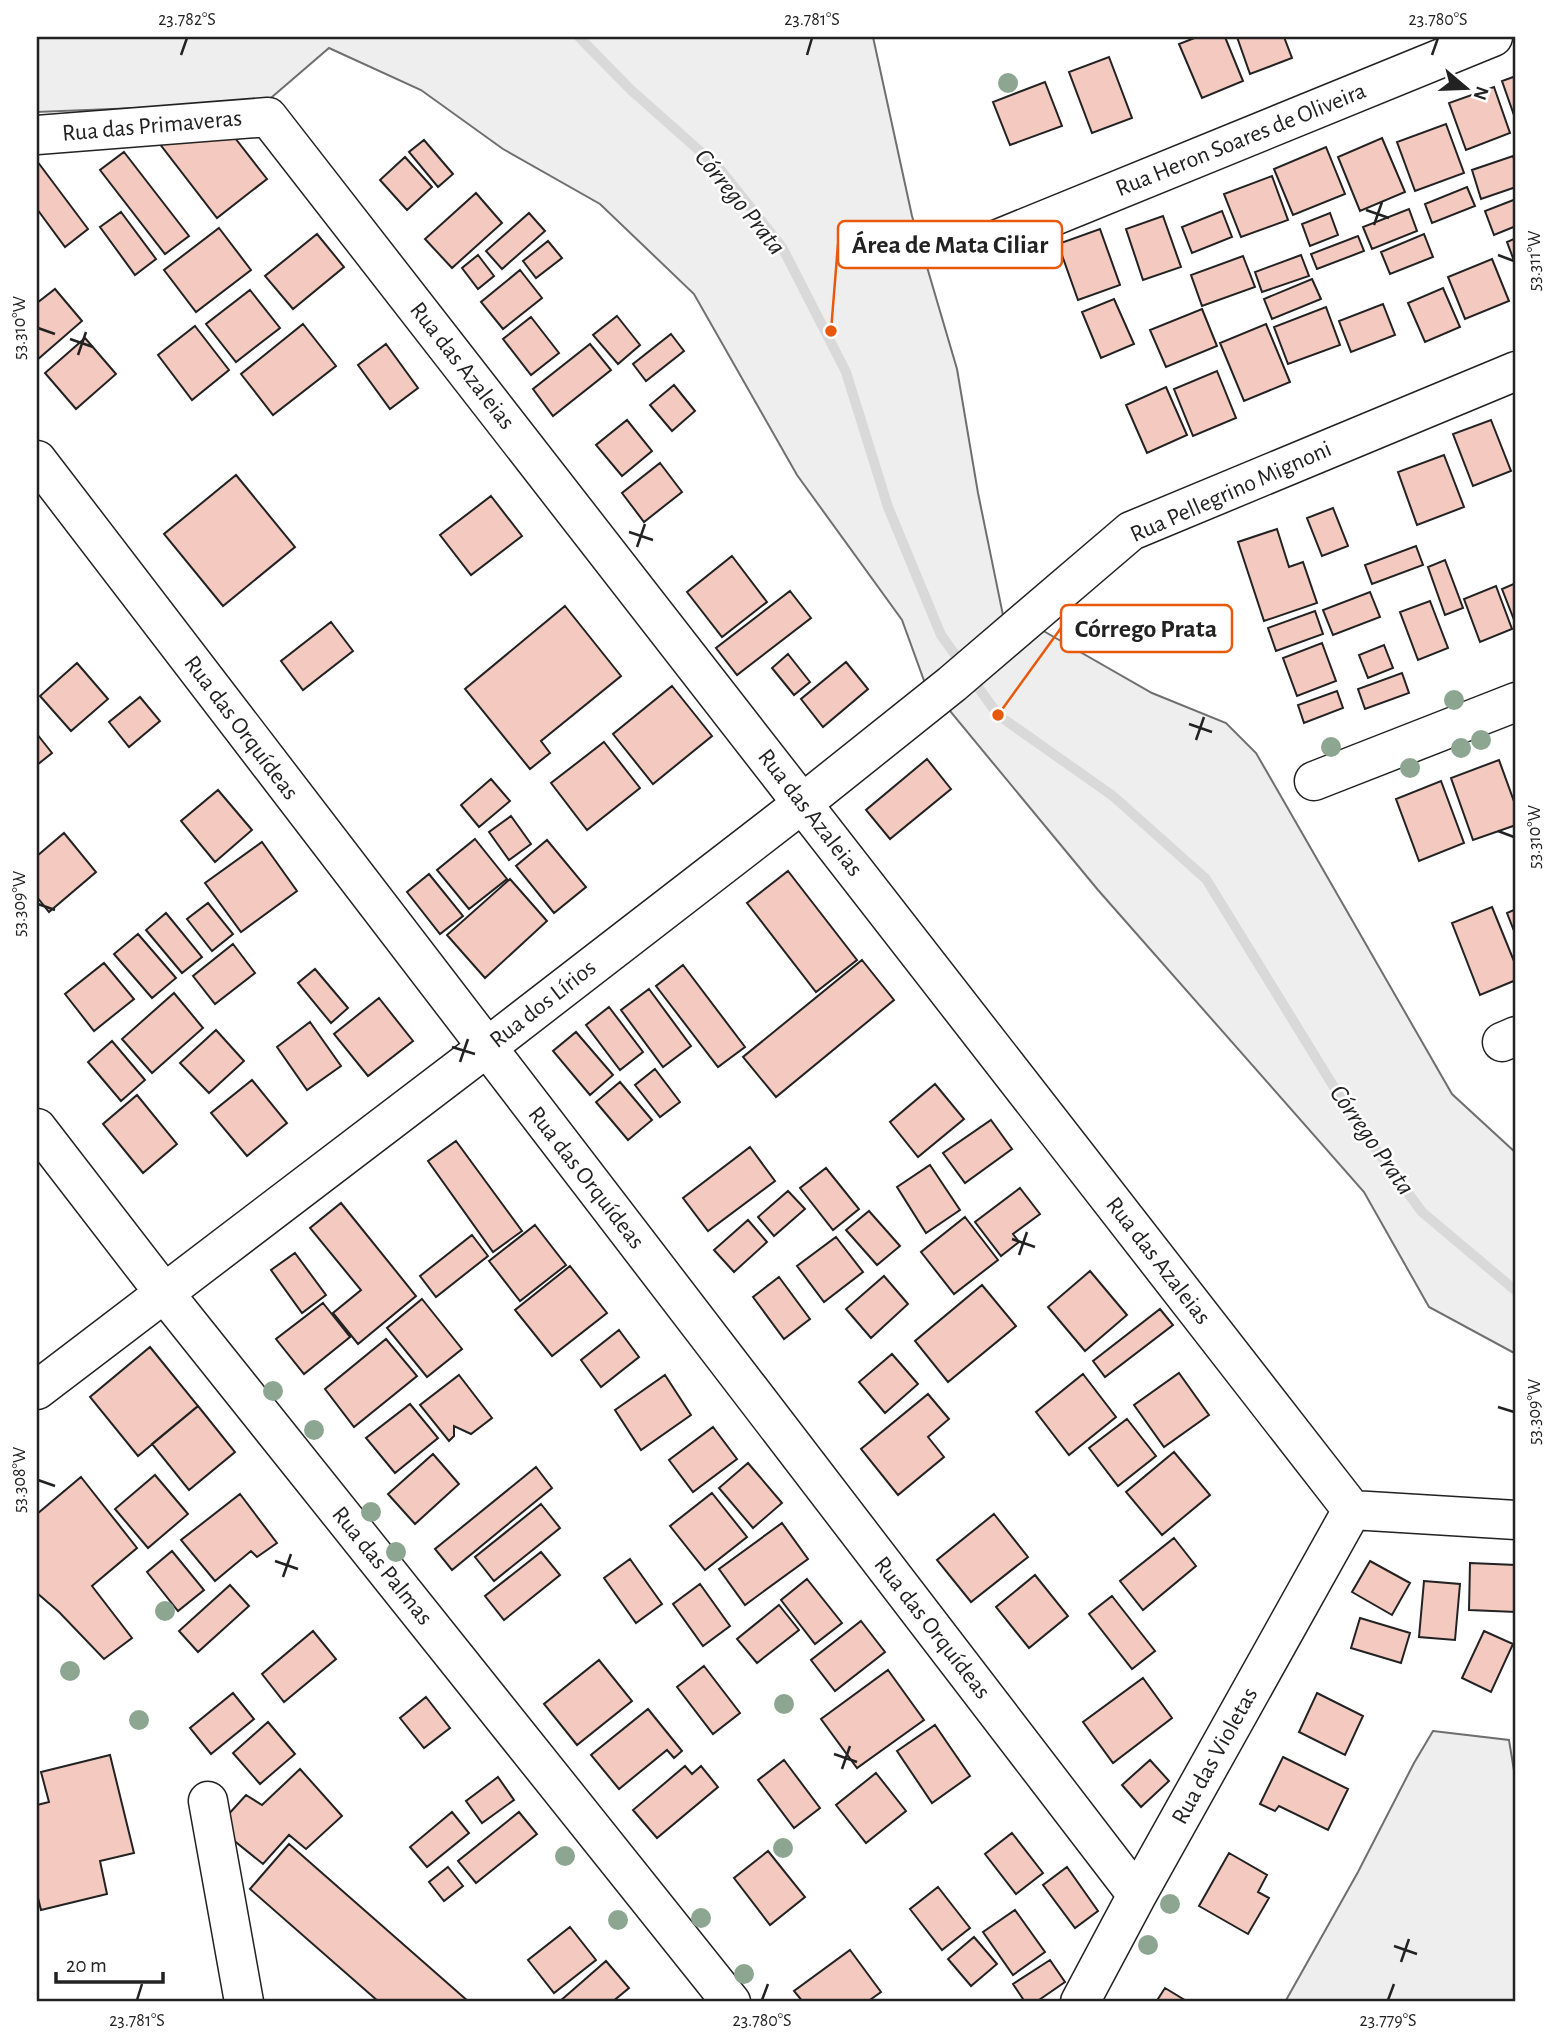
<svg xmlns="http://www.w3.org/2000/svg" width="1553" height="2039" viewBox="0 0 1553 2039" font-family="'Alegreya Sans',sans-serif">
	<rect width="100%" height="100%" fill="#fff"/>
	<!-- green -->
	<path fill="#eee" stroke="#6f6f6f" stroke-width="2" d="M37,37H873L912,216L957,369L978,493L1004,620L926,686L902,620L797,475L694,294L600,204L503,149L421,90L329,48L265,103L37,112Z
		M1040,629L1152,693L1226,723L1256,753L1452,1094L1516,1153V1354L1429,1307L1364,1192L1098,890L945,705Z
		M1433,1731L1509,1740L1516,1783V2002H1285L1358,1872L1414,1763Z"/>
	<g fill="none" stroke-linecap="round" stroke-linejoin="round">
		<!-- stream -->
		<path stroke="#d9d9d9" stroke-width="10" d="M579,37L631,90L720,169L782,247L846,372L888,507L941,635L998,715L1113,796L1206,879L1353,1118L1422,1212L1516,1291"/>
	</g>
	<!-- building -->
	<path fill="#f3c9c0" stroke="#222" stroke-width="2" d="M1197,37H1225L1243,81L1202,98L1179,44Z
		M1237,37H1284L1292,58L1250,74Z
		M1109,57L1132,118L1092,133L1069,72Z
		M1516,76V121L1502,81Z
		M1045,82L1062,126L1010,145L993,102Z
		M1494,87L1510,133L1466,150L1449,103Z
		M1446,124L1464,173L1415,191L1397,142Z
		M228,129L267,179L217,218L156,139Z
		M1382,138L1405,192L1360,211L1338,157Z
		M424,140L453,174L438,187L409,152Z
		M1326,147L1345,194L1293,215L1274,169Z
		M124,152L189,236L165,254L100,170Z
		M1513,156L1516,165V187L1481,199L1472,170Z
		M405,157L432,187L407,210L380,180Z
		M37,161L88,229L65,247L37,209Z
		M1272,176L1288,220L1241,237L1224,194Z
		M1467,187L1475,206L1432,223L1425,204Z
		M476,193L502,223L452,268L425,239Z
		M1516,199V226L1494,235L1485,211Z
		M1409,209L1417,231L1372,249L1363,227Z
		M1222,211L1232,237L1192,253L1182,227Z
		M121,212L156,259L135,275L100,227Z
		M529,213L545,231L502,269L486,251Z
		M1330,213L1338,235L1310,246L1302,224Z
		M1163,216L1181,267L1143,280L1126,229Z
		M219,228L251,270L196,312L164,270Z
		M1100,229L1120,285L1078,300L1058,244Z
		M317,234L344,267L293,309L265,276Z
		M1424,234L1433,257L1390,274L1381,252Z
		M1358,236L1364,251L1317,269L1311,254Z
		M1516,238V266L1507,242Z
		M548,241L562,258L536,278L523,261Z
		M478,255L494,276L478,289L462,268Z
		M1301,255L1309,276L1262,292L1255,272Z
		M1243,256L1255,287L1202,306L1191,275Z
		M1492,259L1509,301L1465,319L1448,277Z
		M520,270L542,298L503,329L481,302Z
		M1312,279L1321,299L1272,319L1264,299Z
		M1443,288L1460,327L1425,342L1408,303Z
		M55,289L82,321L37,360V303Z
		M250,290L280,328L236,362L206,324Z
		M1114,299L1134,344L1101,358L1082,312Z
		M1383,304L1395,335L1351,352L1339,321Z
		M1326,307L1340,345L1288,364L1274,327Z
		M1202,309L1217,346L1166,367L1150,330Z
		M617,316L640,345L618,364L593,335Z
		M531,317L559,353L531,375L503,339Z
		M303,324L336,366L273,415L241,374Z
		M1266,324L1290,382L1244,401L1220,343Z
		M195,326L229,370L192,400L158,355Z
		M671,334L684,351L646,381L633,364Z
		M85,338L116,374L76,409L45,373Z
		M386,344L418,388L390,409L358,365Z
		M590,344L611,370L553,416L533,389Z
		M1217,371L1236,418L1193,436L1174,389Z
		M674,385L695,411L672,431L650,405Z
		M1166,387L1187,435L1147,453L1126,405Z
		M627,420L652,451L622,476L596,445Z
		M1491,420L1511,471L1473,486L1453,434Z
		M1444,455L1464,507L1417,525L1398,472Z
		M660,463L682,492L644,522L622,493Z
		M236,475L295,547L223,606L164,534Z
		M491,496L522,536L471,575L440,535Z
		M1333,508L1348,546L1322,556L1307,518Z
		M1277,529L1289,567L1303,562L1317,603L1264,621L1238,542Z
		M1416,546L1423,565L1372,584L1365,565Z
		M732,556L767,602L722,637L687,592Z
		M1445,560L1463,608L1445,615L1428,567Z
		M1516,583V625L1502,589Z
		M1496,586L1512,629L1480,642L1464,599Z
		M790,591L811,618L737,675L716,648Z
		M1370,592L1380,617L1333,635L1323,610Z
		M1430,601L1448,648L1418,660L1400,612Z
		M565,606L621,676L541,741L550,753L530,769L465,689Z
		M1315,611L1323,634L1276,651L1268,628Z
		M331,622L353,651L303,690L281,661Z
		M1322,643L1336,681L1297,696L1283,658Z
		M1384,645L1393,668L1368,678L1359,655Z
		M788,654L810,682L794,695L772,668Z
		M846,662L868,689L823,727L801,699Z
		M77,663L108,699L71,731L40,696Z
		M1402,673L1409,693L1365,709L1358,689Z
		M672,686L712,736L653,784L613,734Z
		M1337,691L1343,708L1304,723L1298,705Z
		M140,697L160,721L129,747L109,722Z
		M37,734L52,753L37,765Z
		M604,742L640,788L587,830L551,783Z
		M927,759L951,789L890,839L866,810Z
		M1499,760L1516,807V825L1473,840L1451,778Z
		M491,779L510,801L479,827L461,805Z
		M1441,781L1464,843L1419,861L1396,799Z
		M218,790L252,830L215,862L181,821Z
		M511,816L531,844L509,860L489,832Z
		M64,833L96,872L49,912L37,897V856Z
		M475,839L507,879L469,909L437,870Z
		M547,840L586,887L554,913L516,866Z
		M262,842L297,891L241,932L205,883Z
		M788,871L857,960L816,992L747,903Z
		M429,874L463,916L440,934L407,892Z
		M510,879L547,921L485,978L447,935Z
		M208,903L233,934L212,951L187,919Z
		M1492,907L1516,966V980L1480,995L1452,923Z
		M1516,909V936L1507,913Z
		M166,913L202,957L182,973L146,930Z
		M138,934L176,978L152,998L114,954Z
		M233,944L255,973L215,1004L193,976Z
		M862,960L894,1000L776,1097L743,1057Z
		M104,963L134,999L94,1031L65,994Z
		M683,965L745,1047L718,1067L656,986Z
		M315,969L348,1008L331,1023L298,983Z
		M649,989L691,1046L663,1067L621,1010Z
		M174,993L203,1028L152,1073L122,1039Z
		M379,998L413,1041L368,1076L334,1034Z
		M609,1007L643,1052L620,1070L586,1025Z
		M310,1022L341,1066L307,1090L277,1047Z
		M216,1030L244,1061L209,1093L180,1063Z
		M576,1032L613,1075L590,1095L553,1051Z
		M112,1041L145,1080L121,1101L88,1062Z
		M655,1069L680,1102L660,1117L635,1085Z
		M252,1080L287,1123L247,1156L211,1113Z
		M620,1082L652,1120L628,1140L596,1102Z
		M935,1084L964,1119L918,1157L890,1122Z
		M137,1095L177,1144L143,1173L103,1124Z
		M991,1120L1012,1149L965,1183L943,1153Z
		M456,1141L522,1231L493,1252L428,1161Z
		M750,1147L775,1181L708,1231L683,1198Z
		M930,1165L960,1210L926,1233L897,1187Z
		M826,1168L859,1209L833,1230L800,1188Z
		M1020,1188L1040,1214L1013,1234L1019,1242L1001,1256L975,1222Z
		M788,1191L805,1209L774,1236L758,1217Z
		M341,1203L416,1296L358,1344L333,1313L361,1290L310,1228Z
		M869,1211L900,1246L877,1265L846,1230Z
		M965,1217L998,1260L954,1294L921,1252Z
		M748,1220L767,1242L734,1272L714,1250Z
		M535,1225L566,1265L520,1301L489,1261Z
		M472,1235L488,1256L436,1297L420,1276Z
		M836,1237L863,1272L824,1302L797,1266Z
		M295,1253L326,1295L302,1313L271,1270Z
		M570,1266L607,1313L552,1356L515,1310Z
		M1090,1271L1127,1315L1085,1351L1048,1307Z
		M884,1276L908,1304L871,1338L846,1309Z
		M779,1277L810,1319L784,1339L753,1297Z
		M982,1285L1016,1326L948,1382L915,1341Z
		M422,1299L462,1349L427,1377L387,1328Z
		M323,1303L350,1337L304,1374L276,1339Z
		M1160,1309L1173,1325L1105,1377L1093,1361Z
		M619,1330L639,1357L601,1387L581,1360Z
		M386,1339L417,1376L354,1427L325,1389Z
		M150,1347L198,1406L138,1456L90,1397Z
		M892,1354L918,1384L885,1413L859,1382Z
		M1179,1373L1209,1415L1164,1447L1134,1405Z
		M1083,1374L1116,1417L1069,1455L1036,1412Z
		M459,1375L492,1418L471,1434L454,1426V1436L449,1441L420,1405Z
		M665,1375L691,1415L641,1450L615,1410Z
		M928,1394L949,1419L928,1437L944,1457L898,1495L861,1449Z
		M410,1404L438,1438L395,1473L366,1438Z
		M198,1406L235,1452L189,1490L152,1444Z
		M1127,1419L1156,1456L1118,1486L1089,1448Z
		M713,1427L737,1459L693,1492L669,1460Z
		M1174,1452L1210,1495L1162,1535L1126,1492Z
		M433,1454L459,1484L415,1524L388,1494Z
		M748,1463L782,1503L753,1528L719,1488Z
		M536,1467L552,1488L452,1570L435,1549Z
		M155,1475L188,1514L148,1548L115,1509Z
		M81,1477L137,1548L92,1586L132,1638L104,1659L59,1612L37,1593V1514Z
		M712,1493L747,1537L705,1570L670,1526Z
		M240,1494L277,1543L257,1557L251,1551L215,1581L181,1540Z
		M541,1504L560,1528L494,1581L475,1557Z
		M994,1514L1028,1557L971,1602L937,1560Z
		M782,1523L808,1559L745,1605L719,1569Z
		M1174,1538L1196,1566L1143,1610L1120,1581Z
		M172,1551L204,1590L178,1611L147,1572Z
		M541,1552L560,1575L504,1620L485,1596Z
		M630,1559L662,1604L636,1623L604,1578Z
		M1370,1561L1410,1583L1392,1615L1352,1592Z
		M1470,1563L1516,1565V1612L1469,1610Z
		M1035,1575L1068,1616L1029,1648L996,1607Z
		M807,1579L842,1623L815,1644L781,1600Z
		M1424,1581L1460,1584L1455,1640L1419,1637Z
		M700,1584L730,1626L703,1646L673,1604Z
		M230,1585L249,1606L198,1652L179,1631Z
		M1112,1596L1155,1651L1132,1669L1089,1614Z
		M779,1605L799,1630L757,1663L737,1639Z
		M1360,1618L1410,1633L1401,1663L1351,1648Z
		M861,1621L885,1652L835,1691L811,1660Z
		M313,1631L336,1659L284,1702L262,1674Z
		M1484,1631L1513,1644L1491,1692L1462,1678Z
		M599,1660L632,1701L577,1745L544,1704Z
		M704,1666L740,1713L713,1734L677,1687Z
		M888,1670L924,1720L857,1768L821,1719Z
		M1143,1678L1172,1718L1113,1763L1083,1722Z
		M233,1693L254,1719L211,1754L190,1728Z
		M1317,1693L1363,1716L1345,1755L1299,1732Z
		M426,1697L450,1728L424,1748L400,1718Z
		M648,1709L682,1751L674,1758L667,1750L619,1789L591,1755Z
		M268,1722L295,1754L260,1784L233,1753Z
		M935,1725L970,1776L932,1803L897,1751Z
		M110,1755L134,1853L100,1861L107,1894L41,1910L37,1894V1805L49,1802L41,1772Z
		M1283,1757L1348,1789L1328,1830L1279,1806L1275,1811L1260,1804Z
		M784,1760L820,1808L794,1828L758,1780Z
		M1150,1760L1169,1781L1141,1807L1122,1785Z
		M685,1766L692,1774L701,1766L718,1787L657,1838L633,1810Z
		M300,1769L342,1816L306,1849L289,1835L263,1864L217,1827L246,1795L262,1805Z
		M876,1773L906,1811L866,1843L836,1805Z
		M498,1777L514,1800L482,1823L466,1801Z
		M452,1812L469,1833L427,1867L410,1847Z
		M519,1812L537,1834L476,1883L458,1861Z
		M1012,1833L1043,1873L1016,1894L985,1854Z
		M289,1844L469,2002H379L250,1889Z
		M768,1851L805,1897L770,1925L734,1878Z
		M1229,1853L1267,1875L1258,1892L1269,1898L1248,1934L1199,1906Z
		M448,1867L463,1886L444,1901L429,1882Z
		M1067,1867L1098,1911L1075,1928L1043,1885Z
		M938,1887L970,1928L942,1950L910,1909Z
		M1015,1910L1045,1952L1013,1975L983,1932Z
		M570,1927L596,1960L554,1993L528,1960Z
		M974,1937L997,1964L971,1986L948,1959Z
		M850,1950L881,1992L867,2002H803L794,1991Z
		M1050,1960L1065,1982L1036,2002H1025L1013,1984Z
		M606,1961L629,1988L612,2002H559Z
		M1165,1988L1188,2002H1156Z"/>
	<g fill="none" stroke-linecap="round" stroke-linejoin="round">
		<defs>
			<path id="minor" d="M37,135L268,117L1352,1510
				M988,243L1493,37
				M37,460L1137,1895
				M1314,781L1516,702
				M1502,1042L1516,1036
				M37,1128L165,1294L731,2002
				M37,1390L486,1048L803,803L952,684L1131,531L1516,371
				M1352,1510L1516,1520
				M208,1801L244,2002
				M1080,2002L1137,1895L1352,1510"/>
		</defs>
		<!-- minor casing -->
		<use href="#minor" stroke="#222" stroke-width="41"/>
		<!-- minor -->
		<use href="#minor" stroke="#fff" stroke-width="38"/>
	</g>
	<!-- trees -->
	<g fill="#8da692">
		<circle cx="1008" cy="83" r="10"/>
		<circle cx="1454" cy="700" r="10"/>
		<circle cx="1481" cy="740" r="10"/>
		<circle cx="1331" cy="747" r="10"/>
		<circle cx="1461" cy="748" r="10"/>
		<circle cx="1410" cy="768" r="10"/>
		<circle cx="273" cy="1391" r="10"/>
		<circle cx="314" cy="1430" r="10"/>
		<circle cx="371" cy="1512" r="10"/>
		<circle cx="396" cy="1552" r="10"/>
		<circle cx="165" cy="1611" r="10"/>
		<circle cx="70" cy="1671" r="10"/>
		<circle cx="784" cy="1704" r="10"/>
		<circle cx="139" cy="1720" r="10"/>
		<circle cx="783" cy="1848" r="10"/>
		<circle cx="565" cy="1856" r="10"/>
		<circle cx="1170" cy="1904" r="10"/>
		<circle cx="701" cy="1918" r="10"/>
		<circle cx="618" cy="1920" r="10"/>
		<circle cx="1148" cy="1945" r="10"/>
		<circle cx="744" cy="1974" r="10"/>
	</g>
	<!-- ticks -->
	<path fill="none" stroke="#222" stroke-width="2.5" d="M181,55L187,38M807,55L812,38M1432,55L1438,38M1366,210L1389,218M1374,225L1382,202M1498,255L1514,261M38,328L55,334M70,339L93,347M78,355L86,332M629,532L653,540M637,547L645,524M1189,724L1212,732M1196,740L1204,717M1498,831L1514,837M38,904L55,910M452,1047L475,1054M460,1062L468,1039M1012,1239L1035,1247M1019,1255L1027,1232M1498,1407L1514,1412M38,1480L55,1486M275,1561L298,1569M283,1577L291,1554M834,1754L857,1762M842,1769L850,1746M1394,1946L1417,1954M1401,1962L1409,1939M137,2000L142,1984M762,2000L768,1984M1388,2000L1394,1984"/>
	<g text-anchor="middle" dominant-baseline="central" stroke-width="5" stroke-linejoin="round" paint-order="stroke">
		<!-- street labels -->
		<g font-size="24" fill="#222" stroke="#fff">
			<text transform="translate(152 126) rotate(-5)">Rua das Primaveras</text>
			<text transform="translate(1241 140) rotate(-22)">Rua Heron Soares de Oliveira</text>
			<text transform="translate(462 366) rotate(52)">Rua das Azaleias</text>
			<text transform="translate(1231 492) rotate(-24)">Rua Pellegrino Mignoni</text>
			<text transform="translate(241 728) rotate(53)">Rua das Orquídeas</text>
			<text transform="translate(810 813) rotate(52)">Rua das Azaleias</text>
			<text transform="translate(543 1004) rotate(-38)">Rua dos Lírios</text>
			<text transform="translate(586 1178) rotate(52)">Rua das Orquídeas</text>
			<text transform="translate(1158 1261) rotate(52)">Rua das Azaleias</text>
			<text transform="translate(382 1566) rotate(51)">Rua das Palmas</text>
			<text transform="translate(932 1628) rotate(52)">Rua das Orquídeas</text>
			<text transform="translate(1215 1756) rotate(-61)">Rua das Violetas</text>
		</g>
		<!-- water labels -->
		<g font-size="26" font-style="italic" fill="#222" stroke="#fff">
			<text transform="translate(740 202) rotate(51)">Córrego Prata</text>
			<text transform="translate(1372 1140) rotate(55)">Córrego Prata</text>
		</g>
	</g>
	<!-- callouts -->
	<path fill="none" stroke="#e8590c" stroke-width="2.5" d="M831 331L838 244M998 715L1061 628"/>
	<g fill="#e8590c" stroke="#fff" stroke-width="2.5">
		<circle cx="831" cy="331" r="7"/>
		<circle cx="998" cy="715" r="7"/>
	</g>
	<g fill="#fff" stroke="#e8590c" stroke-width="2.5">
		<rect x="838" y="221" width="224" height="47" rx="7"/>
		<rect x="1061" y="605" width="171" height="47" rx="7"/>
	</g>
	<g font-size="26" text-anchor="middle" font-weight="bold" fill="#222">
		<text x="950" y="253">Área de Mata Ciliar</text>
		<text x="1146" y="637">Córrego Prata</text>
	</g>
	<!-- border -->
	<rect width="1553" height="2039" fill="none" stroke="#ffffff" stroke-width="77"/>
	<!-- north arrow -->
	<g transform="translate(1466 88) rotate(109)" stroke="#ffffff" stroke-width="5" paint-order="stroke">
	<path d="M0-5L12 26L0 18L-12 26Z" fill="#222222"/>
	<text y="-10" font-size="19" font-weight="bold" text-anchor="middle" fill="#222222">N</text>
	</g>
	<!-- scale -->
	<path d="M56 1972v10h107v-10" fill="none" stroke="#222222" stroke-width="3.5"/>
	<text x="66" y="1972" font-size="21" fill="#222222" stroke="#ffffff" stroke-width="5" paint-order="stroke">20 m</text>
	<rect x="38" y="38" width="1476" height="1962" fill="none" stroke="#222" stroke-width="2.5"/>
	<g font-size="18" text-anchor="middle" fill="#222">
		<text x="187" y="25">23.782°S</text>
		<text x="812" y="25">23.781°S</text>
		<text x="1438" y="25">23.780°S</text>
		<text transform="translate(1534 261) rotate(-90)" y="6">53.311°W</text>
		<text transform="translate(19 328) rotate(-90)" y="6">53.310°W</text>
		<text transform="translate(1534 837) rotate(-90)" y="6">53.310°W</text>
		<text transform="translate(19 904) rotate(-90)" y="6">53.309°W</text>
		<text transform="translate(1534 1412) rotate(-90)" y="6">53.309°W</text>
		<text transform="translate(19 1480) rotate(-90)" y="6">53.308°W</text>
		<text x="137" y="2026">23.781°S</text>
		<text x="762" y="2026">23.780°S</text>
		<text x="1388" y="2026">23.779°S</text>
	</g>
</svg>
